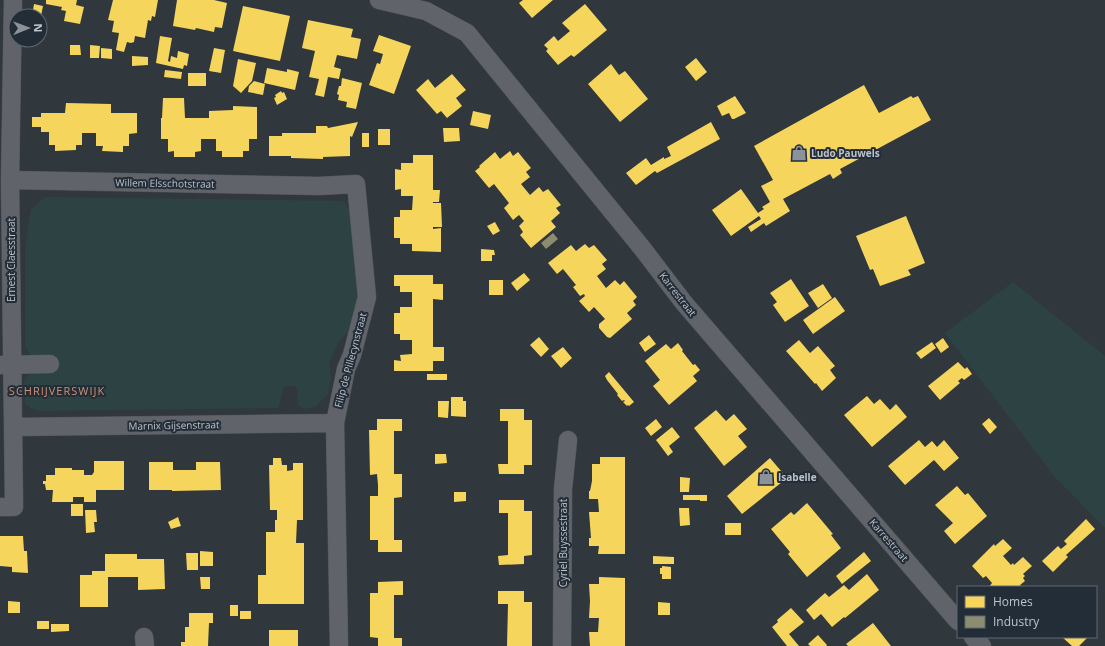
<svg xmlns="http://www.w3.org/2000/svg" width="1105" height="646" viewBox="0 0 1105 646" font-family="'Open Sans',sans-serif">
	<rect width="100%" height="100%" fill="#30373d"/>
	<!-- green -->
	<path fill="#2d4243" d="M45,197L344,201L353,217L356,238L357,303L353,329L340,339L329,364L331,378L328,394L316,406L305,409L298,405L297,389L294,386H284C281,394 281,401 278,408L41,411L31,408L25,403L24,383L27,376L34,373L44,360L30,355L25,345V248L31,209Z
		M1013,282L1105,356V528L1054,476L945,333Z"/>
	<!-- homes -->
	<path fill="#f6d55c" d="M46,0H77L76,5L84,7L80,24L64,21L66,11L61,10L62,7L46,4Z
		M113,0H158L155,17L152,16L151,21L148,20L145,38L135,36L134,42L131,43L127,42L124,52L116,50L119,33L112,32L114,21L108,20Z
		M177,0H214L227,3L222,28L215,27L214,32L196,28L195,30L173,26Z
		M523,0H553L532,18L519,3Z
		M34,4L43,6L41,16H32Z
		M585,4L607,30L574,57L571,55L558,65L546,51L548,49L544,45L554,36L558,41L570,31L562,23Z
		M243,6L290,16L280,61L233,51Z
		M308,20L353,29L351,37L361,39L357,59L337,55L334,67L341,69L339,79L328,77L324,97L315,95L319,79L309,77L315,51L302,48Z
		M379,35L411,46L394,94L369,85L377,63L380,64L383,54L373,51Z
		M160,36L172,38L168,61L170,62L171,56L177,58L178,51L189,54L187,66L184,65L183,69L156,63Z
		M70,45H80L81,55H70Z
		M90,45L100,46L99,58H90Z
		M101,48L112,49V59L101,58Z
		M214,48L225,50L221,73L209,71Z
		M132,56L148,57V65L132,66Z
		M696,58L707,72L696,81L685,67Z
		M238,59L256,63L252,81L241,93L233,86Z
		M611,64L619,75L625,71L648,99L620,122L588,84Z
		M267,68L287,72V69L299,72L295,90L264,83Z
		M165,70L182,72L181,79L164,77Z
		M188,73H206V86H188Z
		M452,74L466,90L456,98L462,106L447,118L441,111L437,114L416,90L428,79L435,88Z
		M342,78L362,83L356,109L346,107L347,102L338,100L339,95L337,94L339,86H341Z
		M254,81L265,84L263,95L248,92L249,86Z
		M864,85L879,113L911,96L913,98L918,96L931,120L840,169L842,173L833,179L830,174L783,199L790,211L766,226L764,223L751,232L748,227L761,219L759,216L731,236L712,210L741,189L758,213L764,209L762,207L770,202L761,186L773,180L754,146Z
		M281,91L282,93L284,92L287,99L277,105L274,98L276,97L275,95Z
		M735,96L746,113L734,119H732L729,113L722,116L717,106Z
		M163,98H184L185,118H209V111L233,110V106L257,107V139H249V151H243V157H222V151H216V139H201V151L195,152V157H174V151L168,152V139H161V118H162Z
		M66,103L111,104V113H137V133L129,134V146H123V152L102,151L103,146H96V133H82V145H76V150L55,151V145H49V132H41V127H32V117H41V113H65Z
		M473,111L491,115L488,129L470,125Z
		M358,122L352,137L350,136V156L323,157V159L291,158V156H269V136H282V133H316V126H327L328,128Z
		M711,122L720,139L657,173L655,171L636,185L626,173L646,158L651,165L664,157V159L671,156L667,147Z
		M443,128H459L460,141L444,142Z
		M378,129H390V145H378Z
		M362,133H369V147H362Z
		M510,151L513,156L518,152L531,168L526,172L530,177L521,184L530,195L539,187L543,192L548,189L561,205L556,208L560,213L551,221L556,227L531,248L520,235L523,232L519,226L524,221L519,215L513,220L504,208L509,203L494,184L489,188L475,171L480,167L479,166L495,152L500,159Z
		M413,155H433V190H440L439,202H433V203H441L442,227H433V229L441,228V252L412,251V244H400V238H394V217H400V210H412L413,196H401V189L395,190V169L401,170V163H413Z
		M906,216L925,263L908,270L911,275L880,286L873,269L870,270L856,236Z
		M495,222L500,231L493,235L487,226Z
		M585,244L589,248L594,245L607,260L602,264L606,269L597,276L606,288L615,280L620,285L624,281L637,297L633,301L636,305L627,313L632,319L610,338L607,337L599,328V324L605,319L594,307L589,312L579,301L585,296L584,294L580,296L573,287L576,285L563,269L557,274L548,263L571,245L576,251Z
		M481,249L494,250L495,255H492V261H481Z
		M524,273L530,280L517,291L511,283Z
		M394,275H433V284H443V300L433,299V347H444V361H433V371H394V360L401,361L400,355L412,354V340H400V334H394V313H400V307H412V292H400V286H394Z
		M791,279L809,306L785,322L773,305L777,302L770,293Z
		M489,280H503V295H489Z
		M823,284L832,298L818,308L808,293Z
		M835,297L845,311L813,334L803,320Z
		M649,335L656,344L645,352L639,343Z
		M539,337L549,349L541,357L530,345Z
		M943,338L949,347L941,353L935,344Z
		M799,340L810,353L818,346L835,366L830,370L836,378L822,391L816,383L815,384L786,351Z
		M932,342L936,348L921,359L916,353Z
		M678,343L683,350L682,351L693,365L695,364L700,370L693,376L697,381L669,405L653,386L660,380L645,361L666,344L671,349Z
		M563,347L572,358L561,368L551,356Z
		M958,362L965,369L967,367L972,374L964,380L962,378L958,381L960,383L940,400L928,386Z
		M609,372L634,402L629,406L628,405L627,406L623,402L625,401L624,400L622,401L617,395L618,394L607,380L605,376Z
		M427,374H447V380H427Z
		M867,396L874,404L880,399L890,410L896,404L907,417L872,447L844,415Z
		M451,397H463V401H466V417L451,416Z
		M438,401H449L448,418L438,417Z
		M500,409H524V420H532V465H524V474H499L498,464H508V421H500Z
		M716,410L726,421L734,414L747,429L738,436L747,447L724,466L694,428Z
		M989,418L997,427L990,434L982,424Z
		M377,419H402V431H394V474H402V497L394,498V540H402V552H378V540H370V496H378V485L377,474L370,475L369,430H377Z
		M656,419L662,427L651,436L645,428Z
		M672,427L680,437L669,446L673,452L668,456L656,440Z
		M919,440L925,447L932,441L937,447L944,440L959,458L944,471L934,460L905,485L888,466Z
		M435,454H446L447,463L435,464Z
		M600,457H625V554H598L599,546H589V538H591L589,512H599L598,499H589V491H590L592,481V464H600Z
		M273,458H281L282,465H287V471L293,470V463H303V520H297L296,543H304V604H258V575H266V532H275V520H277V510H270L269,465H273Z
		M770,458L787,478L742,514L727,496Z
		M94,461H124V490H96V502H84V497H73V502H52L53,490H46L45,484H43V481H46V475H55V468H72V470H84V475H92L94,472Z
		M149,462H173V470H196V462H220L221,490L172,491V490H149Z
		M680,477L690,478L689,492H680Z
		M957,486L965,495L968,493L987,516L955,544L944,531L953,523L935,505Z
		M454,492H466V501L454,502Z
		M683,495H707V501H700V500H683Z
		M499,500H524V511H532V555L524,556V564L499,565L498,556L508,555V513H499Z
		M807,503L833,534L831,535L841,548L807,577L788,554L790,552L771,529L791,512L794,515Z
		M71,504H83V516H71Z
		M679,508H689L690,525L680,526Z
		M85,510H96L97,522H94L95,532L86,533Z
		M178,517L181,526L171,529L168,522Z
		M1086,519L1095,529L1066,555L1068,557L1053,572L1042,561L1058,546L1061,549L1067,544L1064,541Z
		M725,523H741V535H725Z
		M0,536H23L24,551H27L28,573L12,572V567L0,566Z
		M1003,539L1012,548L1003,556L1011,565L1013,563L1014,565L1023,557L1032,566L1023,574L1025,576L1023,578L1025,581L1020,585L1022,587H989L992,583L986,576L983,578L972,566L994,544L995,546Z
		M200,551L213,552V566H200Z
		M864,552L871,561L842,584L836,576Z
		M186,553H198V570H187Z
		M105,554H137V559H164L165,589L138,590V577H108V607H80V575H92V571H105Z
		M653,556L674,557V564H653Z
		M662,566L671,567V579H662V574H660V568H662Z
		M867,574L879,590L845,618L844,617L832,627L821,614L814,620L806,610L825,593L829,597L844,585L849,590Z
		M200,577H210V589H201Z
		M599,577L625,578V646H590L589,632H598L599,618H589L590,601L589,584H599Z
		M403,581V595H394V638H402V646H378V638L370,637V593H378V582Z
		M498,591H524V602H532V646H507L508,604H498Z
		M8,601L20,602V613H8Z
		M658,602L670,603V615H658Z
		M230,605H238V616H230Z
		M791,608L804,622L789,634L799,646H787L772,627L778,622L777,620Z
		M240,611H251V619H240Z
		M189,613H213V623H209L208,646H181V642H185V627H189Z
		M37,621H49V629H37Z
		M873,623L891,646H848L846,644Z
		M51,624H69V631L51,632Z
		M269,630H298V646H269Z
		M818,635L827,645L826,646H810L808,644Z
		M1062,637H1088L1079,646H1072Z"/>
	<!-- industry -->
	<path fill="#8c8c6e" d="M553,233L558,239L546,249L541,243Z"/>
	<g fill="none" stroke-linecap="round" stroke-linejoin="round">
		<defs>
			<path id="minor" d="M379,0L426,11L467,33L642,248L684,303L958,621
				M10,180L319,186L356,184L367,297L352,355L346,369L335,423L339,646
				M1,365L50,364
				M13,427L335,423
				M0,507H14L10,180L13,0
				M144,637L145,646
				M973,637L982,646
				M562,646L563,489L568,440"/>
		</defs>
		<!-- minor casing -->
		<use href="#minor" stroke="#4e5357" stroke-width="19"/>
		<!-- minor -->
		<use href="#minor" stroke="#60646a" stroke-width="18"/>
	</g>
	<!-- icons -->
	<defs>
		<symbol id="shop-bare" viewBox="-9 -9 18 18"><path d="M-5-2.5h2.3a2.7 3.5 0 0 1 5.4 0H5L5.5 6h-11ZM-1.5-2.5h3a1.5 2.3 0 0 0-3 0Z" fill="#8b9299" stroke="#232d37" stroke-width="2.5" paint-order="stroke"/></symbol>
	</defs>
	<g fill-rule="evenodd">
		<use href="#shop-bare" x="788" y="142" width="22" height="22"/>
		<use href="#shop-bare" x="755" y="466" width="22" height="22"/>
	</g>
	<g text-anchor="middle" dominant-baseline="central" stroke-width="4" stroke-linejoin="round" paint-order="stroke">
		<!-- poi labels -->
		<g font-size="10" font-weight="bold" fill="#bcc3cb" stroke="#232d37" text-anchor="start">
			<text x="811" y="153">Ludo Pauwels</text>
			<text x="778" y="477">Isabelle</text>
		</g>
		<!-- street labels -->
		<g font-size="10" fill="#bcc3cb" stroke="#232d37">
			<text transform="translate(165 183) rotate(1)">Willem Elsschotstraat</text>
			<text transform="translate(11 260) rotate(-90)">Ernest Claesstraat</text>
			<text transform="translate(678 294) rotate(52)">Karrestraat</text>
			<text transform="translate(350 360) rotate(-75)">Filip de Pillecynstraat</text>
			<text transform="translate(174 425) rotate(-1)">Marnix Gijsenstraat</text>
			<text transform="translate(889 540) rotate(49)">Karrestraat</text>
			<text transform="translate(563 543) rotate(-90)">Cyriel Buyssestraat</text>
		</g>
		<!-- neighbourhood labels -->
		<g font-size="11" letter-spacing="1" fill="#cc9376" stroke="#232d37">
			<text x="57" y="390">SCHRIJVERSWIJK</text>
		</g>
	</g>
	<!-- legend -->
	<rect x="957" y="586" width="140" height="52" fill="#232d37" stroke="#606972"/>
	<rect x="965" y="596" width="20" height="12" fill="#f6d55c" stroke="#606972"/>
	<text x="993" y="606" font-size="12" fill="#bcc3cb">Homes</text>
	<rect x="965" y="616" width="20" height="12" fill="#8c8c6e" stroke="#606972"/>
	<text x="993" y="626" font-size="12" fill="#bcc3cb">Industry</text>
	<!-- north arrow -->
	<g transform="translate(28 28) rotate(89)"><circle r="19" fill="#232d37" stroke="#606972"/>
	<path d="M0-3L7 15L0 10L-7 15Z" fill="#8b9299"/>
	<text y="-6" font-size="11" font-weight="bold" text-anchor="middle" fill="#bcc3cb">N</text>
	</g>
</svg>
